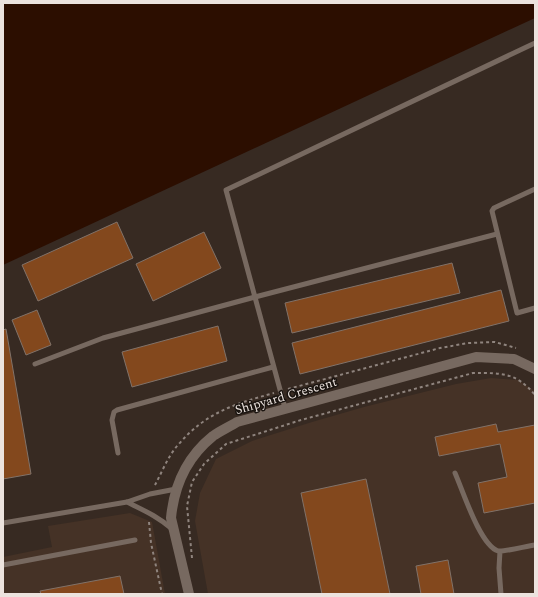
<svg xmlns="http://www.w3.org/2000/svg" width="538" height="597" viewBox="0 0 538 597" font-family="Spectral,serif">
	<rect width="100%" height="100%" fill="#372a22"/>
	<!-- built -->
	<path fill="#453226" d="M491,378L518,380L535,391V594H208L195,521L200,493L216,459L252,441L312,422L364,407L456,384Z
		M130,513L152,522L165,594H3V557L52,547L48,526Z"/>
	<!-- water -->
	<path fill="#2c0e00" d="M3,3H535V18L3,265Z"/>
	<!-- building -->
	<path fill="#83481d" stroke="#817269" d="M117,222L133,258L38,301L22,265Z
		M204,232L221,268L153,301L136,264Z
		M452,263L460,293L292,333L285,303Z
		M501,290L509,321L300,374L292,343Z
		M37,310L51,345L26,355L12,320Z
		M218,326L227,361L132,387L122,352Z
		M6,329L31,474L3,479V330Z
		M496,424L498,432L535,425V503L484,513L478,483L507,477L500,444L439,456L435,437Z
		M366,479L390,594H322L301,493Z
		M448,560L454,594H421L416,566Z
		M120,576L124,594H41L40,591Z"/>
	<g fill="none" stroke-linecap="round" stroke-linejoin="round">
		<!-- path -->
		<path stroke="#8f847e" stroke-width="2" stroke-dasharray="3 3" stroke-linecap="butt" d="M288,389L440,348L468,343L495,342L516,348
			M155,485C162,472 168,456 178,445C205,413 234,404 274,393
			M149,522L151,543L162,594
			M192,558L187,506L192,482L204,464L226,444L301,420L473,373C501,373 516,372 535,395"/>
		<!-- service -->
		<path stroke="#776960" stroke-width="5" d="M535,189L494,208L492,211L517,313L535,308
			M35,364L103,338L255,297L497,234
			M285,408L226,190L535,43
			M118,453L112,420L114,412L117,410L273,367
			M455,473C463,491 480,545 498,551C504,552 527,546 535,545
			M127,502C143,510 159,517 172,529
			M3,523L127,502L150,494L176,489
			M500,551L499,568L501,594
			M3,565L135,540"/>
		<!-- minor -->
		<path stroke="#776960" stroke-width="10" d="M189,594L171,518C174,486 187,457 213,436C220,431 229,427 237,422L476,357L514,359L535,369"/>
	</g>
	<g text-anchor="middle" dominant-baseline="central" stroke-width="3" stroke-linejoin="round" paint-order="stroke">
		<!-- street labels -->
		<g font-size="13" fill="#ece3de" stroke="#1a1410">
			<text transform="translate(286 396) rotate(-16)">Shipyard Crescent</text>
		</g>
	</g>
	<!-- border -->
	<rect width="538" height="597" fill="none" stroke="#ece3de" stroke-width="8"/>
</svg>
